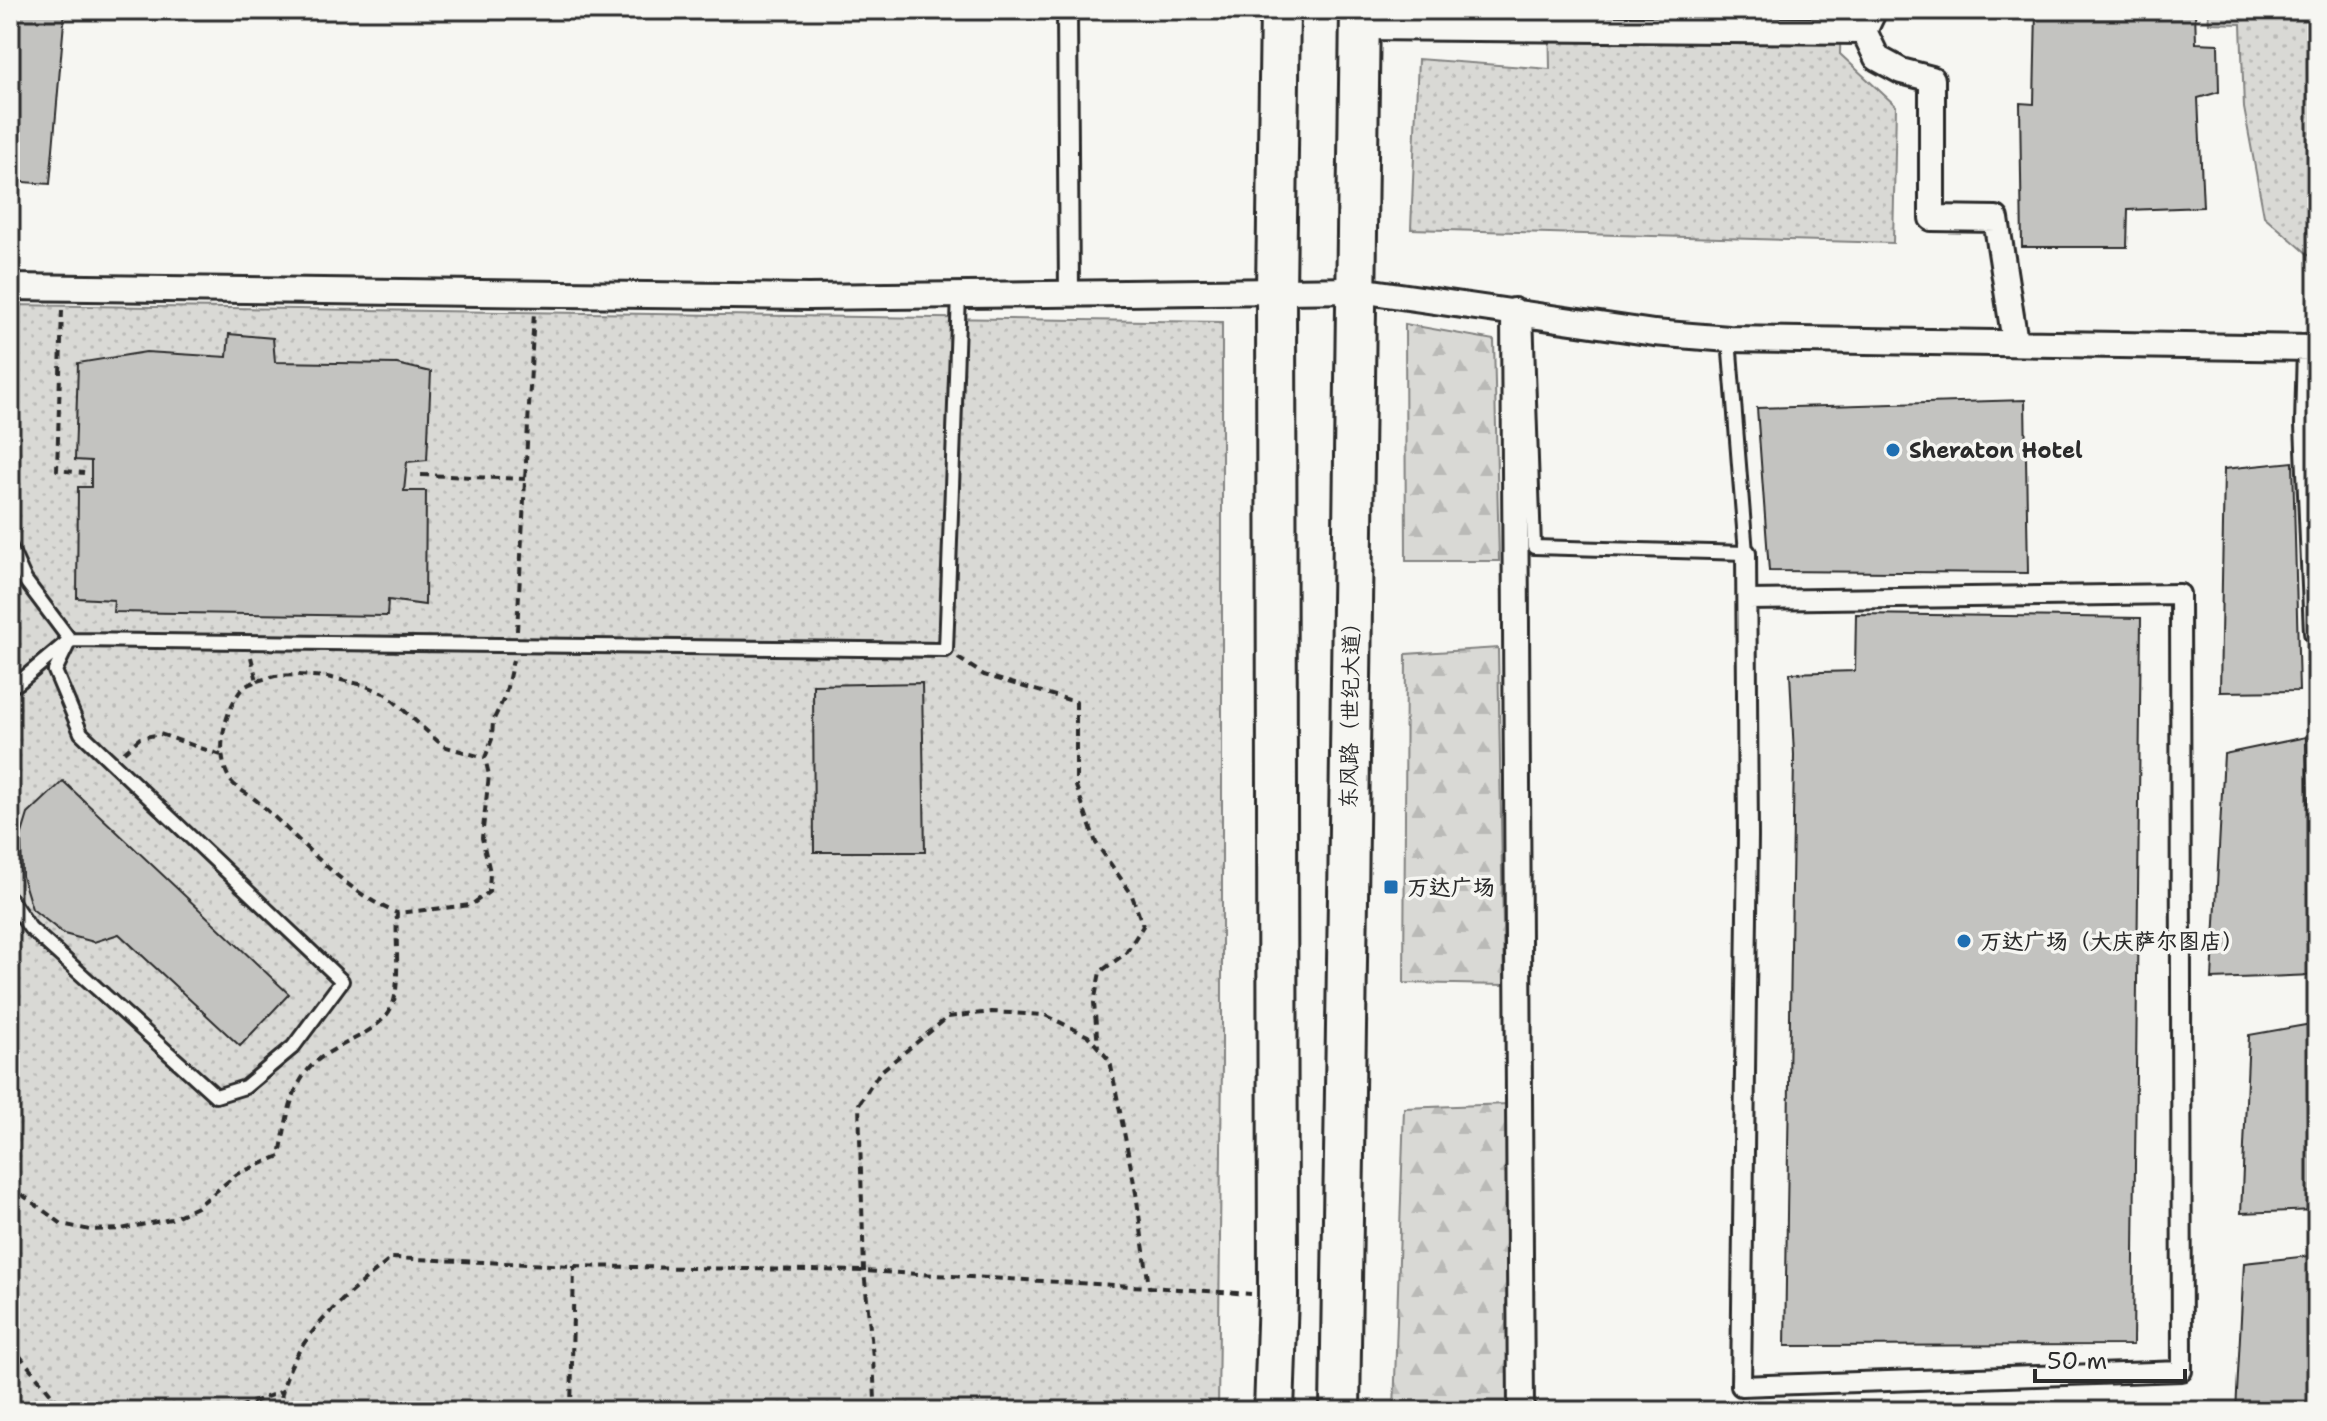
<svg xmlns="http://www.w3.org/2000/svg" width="2327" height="1421" viewBox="0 0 2327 1421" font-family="'Shantell Sans','LXGW WenKai TC',sans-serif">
	<defs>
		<pattern id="forest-firs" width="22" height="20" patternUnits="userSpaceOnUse" patternTransform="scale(2)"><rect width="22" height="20" fill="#d9d9d5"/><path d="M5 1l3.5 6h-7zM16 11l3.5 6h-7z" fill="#babab7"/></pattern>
		<pattern id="park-dots" width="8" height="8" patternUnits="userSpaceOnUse" patternTransform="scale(2)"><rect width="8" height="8" fill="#d9d9d5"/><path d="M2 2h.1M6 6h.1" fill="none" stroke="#babab7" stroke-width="1.8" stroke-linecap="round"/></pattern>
	</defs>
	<rect width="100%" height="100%" fill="#f6f6f2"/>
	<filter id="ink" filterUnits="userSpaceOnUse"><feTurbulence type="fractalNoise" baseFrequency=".0125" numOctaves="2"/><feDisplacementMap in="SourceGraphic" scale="16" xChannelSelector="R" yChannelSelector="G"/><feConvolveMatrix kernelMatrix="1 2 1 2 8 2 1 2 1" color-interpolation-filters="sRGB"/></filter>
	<g filter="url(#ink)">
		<!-- forest -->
		<path fill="url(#forest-firs)" stroke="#828280" stroke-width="2" d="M1405,324L1494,340L1499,561H1406Z
			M1498,648L1504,985L1404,983L1406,654Z
			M1507,1104L1508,1411H1394L1404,1108Z"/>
		<!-- park -->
		<path fill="url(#park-dots)" stroke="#828280" stroke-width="2" d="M1549,10H1841L1840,54L1896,106L1893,243L1411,229L1418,59L1550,69Z
			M2208,10H2317V262L2264,216L2244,108L2241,24L2209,23Z
			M10,305L1222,322V1063L1218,1411H10Z"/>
		<!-- building -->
		<path fill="#c3c3c0" stroke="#2b2b2b" stroke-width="2" d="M10,10H65L50,184L10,181Z
			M2036,10H2195L2196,43L2218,44L2219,92L2198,98L2203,207L2128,210L2127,247H2022L2020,103L2034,104Z
			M229,334L273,338L275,362L397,364L431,372L427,460L407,462L404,491H426L425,605L388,600L387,616L113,612L114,600L77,598L78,487H91V461L75,460L78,363L146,352L227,357Z
			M2025,400L2028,573L1769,571L1757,408Z
			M2293,462L2299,691L2220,692L2224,469Z
			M1856,614L2141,618L2133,1345L1785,1346L1794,755L1790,673L1855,671Z
			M922,683L925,852H814L813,685Z
			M2306,737L2313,975L2212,979L2224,754Z
			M63,781L289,994L240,1046L119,934L94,942L64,934L32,909L22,876L21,837L28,814Z
			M2317,1023L2316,1210L2241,1213L2249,1035Z
			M2317,1255L2309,1411H2236L2244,1263Z"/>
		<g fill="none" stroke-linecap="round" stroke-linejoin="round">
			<defs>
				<path id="service" d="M1526,313L1534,547L1746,553L1729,339
					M10,547L25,580L70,640L946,650L959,295
					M10,686L18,683L67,642
					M10,899L30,928L216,1096L245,1087L293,1047L342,981L81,733L55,671L70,640"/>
				<path id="pedestrian" d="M1067,10L1069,294
					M1746,553L1748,836L1741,1386L2182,1371L2180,594L1747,600"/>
				<path id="minor" d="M1360,27L1864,31L1874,10
					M1864,31L1877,58L1901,71L1932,79V218L1996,219L2015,342
					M10,287L808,297L1359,290L1654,333L1729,339L2317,348
					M1514,311L1521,1411
					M2310,348L2308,425L2317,632"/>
				<path id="trunk" d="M1274,1411L1278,1296L1276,290L1280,10
					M1340,1411C1346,944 1357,477 1360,10"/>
			</defs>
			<!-- service casing -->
			<use href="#service" stroke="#2b2b2b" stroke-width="18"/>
			<!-- pedestrian casing -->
			<use href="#pedestrian" stroke="#2b2b2b" stroke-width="24"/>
			<!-- minor casing -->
			<use href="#minor" stroke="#2b2b2b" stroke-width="30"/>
			<!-- trunk casing -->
			<use href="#trunk" stroke="#2b2b2b" stroke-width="44"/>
			<!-- path -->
			<path stroke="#2b2b2b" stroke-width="4" stroke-dasharray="8 6" stroke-linecap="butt" d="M62,310L57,470L84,473
				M421,475L525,479
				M517,631L534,312
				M251,657L257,681C252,683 245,685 241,690C224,712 215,753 229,778C234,788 249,794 257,801C299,838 345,893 397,913
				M958,658L984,675L1076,702V786L1096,843L1131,893L1143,926L1126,953L1100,972L1094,1003L1098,1046
				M257,681L275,676L297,675L327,677L364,685L386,694L443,746L485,758
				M124,752L140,738L160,734L221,755
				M10,1186L62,1224L90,1230L121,1229L171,1219L197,1207L237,1174L280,1156C286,1123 290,1082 318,1060C340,1042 380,1033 392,1006C401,988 395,936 397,913L471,905L489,892L490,872L482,838L489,775L485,758L492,739L493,721L505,696L513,660
				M10,1344L65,1411
				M114,1411L121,1407L231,1410L283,1391
				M280,1411C282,1345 344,1297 392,1258L574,1266L864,1271L1149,1287
				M571,1411L574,1266
				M879,1411L875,1400L873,1357L864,1271L859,1104L880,1072L948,1017L992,1012L1045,1015L1088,1036L1110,1061L1136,1193L1149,1287L1251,1294"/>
			<!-- service -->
			<use href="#service" stroke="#f6f6f2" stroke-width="12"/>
			<!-- pedestrian -->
			<use href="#pedestrian" stroke="#f6f6f2" stroke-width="18"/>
			<!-- minor -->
			<use href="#minor" stroke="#f6f6f2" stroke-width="24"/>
			<!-- trunk -->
			<use href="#trunk" stroke="#f6f6f2" stroke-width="38"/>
		</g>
	</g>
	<!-- markers -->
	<g fill="#1f6fb2" stroke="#f6f6f2" stroke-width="3">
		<circle cx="1893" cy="450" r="8"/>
		<rect x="1383" y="879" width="16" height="16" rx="4"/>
		<circle cx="1964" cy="941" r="8"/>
	</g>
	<g text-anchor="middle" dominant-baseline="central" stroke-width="7" stroke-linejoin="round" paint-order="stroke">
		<!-- poi labels -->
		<g font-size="22" font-weight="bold" fill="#2b2b2b" stroke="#f6f6f2" text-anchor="start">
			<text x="1909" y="450">Sheraton Hotel</text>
			<text x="1407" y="887">万达广场</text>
			<text x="1980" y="941">万达广场（大庆萨尔图店）</text>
		</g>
		<!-- street labels -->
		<g font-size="22" fill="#2b2b2b" stroke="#f6f6f2">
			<text transform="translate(1350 710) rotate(-89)">东风路（世纪大道）</text>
		</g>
	</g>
	<!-- margin -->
	<rect width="2327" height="1421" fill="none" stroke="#f6f6f2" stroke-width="40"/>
	<rect x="20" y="20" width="2287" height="1381" fill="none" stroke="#2b2b2b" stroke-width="3" filter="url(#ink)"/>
	<!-- scale -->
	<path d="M2035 1369v12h150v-12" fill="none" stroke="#2b2b2b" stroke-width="4"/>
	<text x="2047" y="1369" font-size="24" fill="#2b2b2b" stroke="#f6f6f2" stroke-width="6" paint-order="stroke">50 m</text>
</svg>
